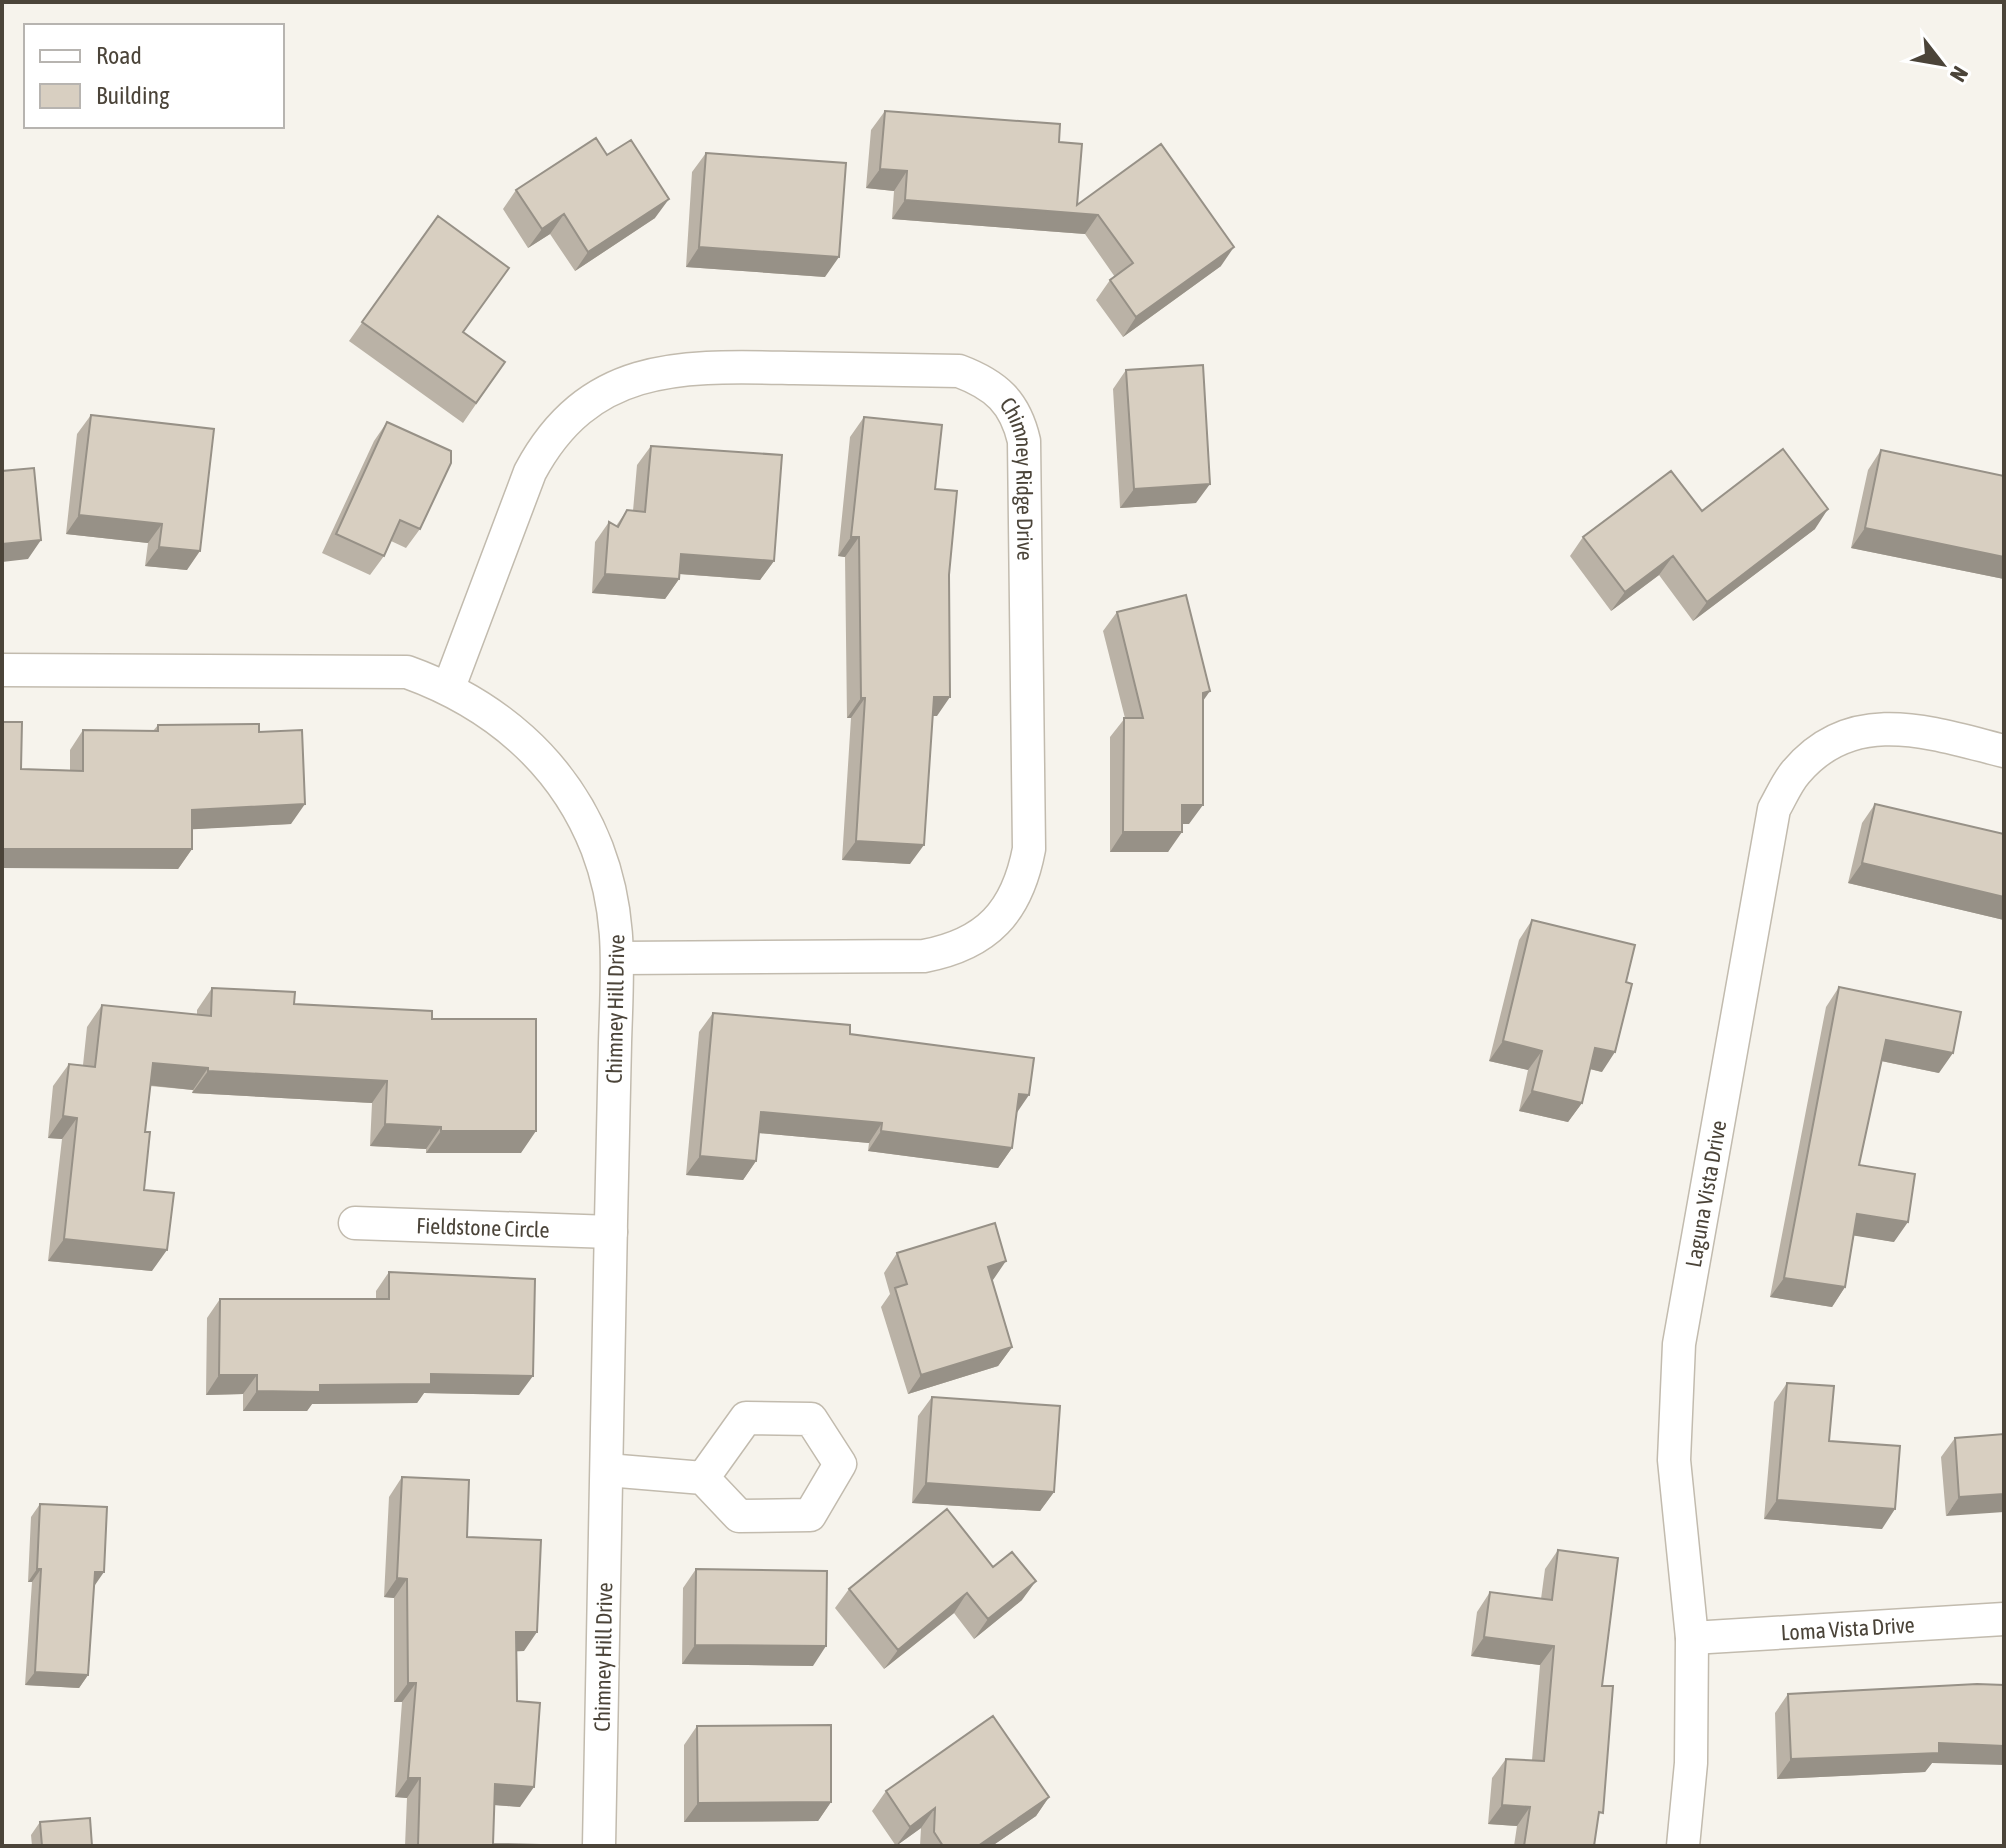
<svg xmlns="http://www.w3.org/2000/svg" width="2006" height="1848" viewBox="0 0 2006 1848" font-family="'Asap Condensed',sans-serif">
	<rect width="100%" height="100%" fill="#f6f3ec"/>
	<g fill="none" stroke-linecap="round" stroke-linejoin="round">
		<defs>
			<g id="street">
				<path d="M2,670L407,672C493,703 563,761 597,848C623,916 617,972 615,1043C614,1102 612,1162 611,1221C606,1429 604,1638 599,1846"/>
				<path id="s1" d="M449,687L530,472C590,360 684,366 794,368C849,369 904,370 959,371C996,385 1015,402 1024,441L1029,849C1017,912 987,944 924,956L620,958"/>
				<path id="s2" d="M355,1223L611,1232"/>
				<path d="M607,1470L703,1478L739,1516L810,1515L840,1464L811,1419L746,1418L703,1478"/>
				<path id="s3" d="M1692,1638L2004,1619"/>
				<path id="s4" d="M1683,1846L1691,1763L1692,1638L1674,1460L1679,1344L1774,809C1781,797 1787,782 1796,772C1853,704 1932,733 2004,751"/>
			</g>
		</defs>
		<!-- street casing -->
		<use href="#street" stroke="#c2bbae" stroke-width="35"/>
		<!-- street -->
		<use href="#street" stroke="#fff" stroke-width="32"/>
	</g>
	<!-- wall -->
	<path fill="#bab2a6" d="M885,111L1059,142L1077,205L1221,266L1123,337L1096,300L1110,280L1115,277L1085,234L892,219L894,191L866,188L871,130Z
		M706,153L825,277L686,267L692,172Z
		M607,155L655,218L575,271L550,234L528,248L503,209L516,190Z
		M438,216L463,332L505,362L463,423L349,341Z
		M1126,370L1196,503L1120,508L1113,389Z
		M91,415L214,429L187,570L145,566L148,543L66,534L77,434Z
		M864,417L935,489L937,716H932L910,864L842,860L851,718H847L845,557L838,556L850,437Z
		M387,422L420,529L406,548L391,541L384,556L370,575L322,553L374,441Z
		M651,446L774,561L760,580L679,574V579L665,599L592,593L595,542L609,522L616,526L627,510L633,511L637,465Z
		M1881,450L2004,476V579L1851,548L1868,470Z
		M1702,511L1815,529L1693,621L1659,575L1611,611L1570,556L1583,537Z
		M1117,612L1203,701L1189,824H1182L1168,852H1110V737L1125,718L1103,631Z
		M158,725L259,732L291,824L192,829V849L178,869L21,769L70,770V750L83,730L153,731Z
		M1875,804L2004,834V920L1848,883L1862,823Z
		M1532,920L1602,1072L1590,1069L1582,1103L1568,1122L1519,1111L1528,1070L1489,1061L1519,940Z
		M1839,987L1939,1073L1881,1061L1859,1165L1894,1242L1854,1235L1845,1287L1832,1307L1770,1297L1826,1007Z
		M212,988L294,1004L432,1019L521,1153H426V1149L370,1146L372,1103L192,1093L193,1090L150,1086L145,1132L144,1190L152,1271L48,1261L62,1139L48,1138L53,1086L69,1064L83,1065L87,1027L102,1005L197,1015V1010Z
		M713,1013L850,1034L1016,1113L1012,1148L998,1168L868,1151L869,1143L759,1133L756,1161L743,1180L686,1175L699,1032Z
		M897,1253L993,1280H992L1012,1347L998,1366L908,1394L881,1307L890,1294L884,1273Z
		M389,1272L519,1395L424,1393L417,1403L312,1404L307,1411H243V1394L206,1395L207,1318L220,1299H376V1291Z
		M1787,1383L1829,1441L1882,1529L1764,1519L1774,1402Z
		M932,1397L1054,1492L1040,1511L912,1503L918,1416Z
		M2004,1434L1946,1516L1941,1457L1955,1438Z
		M402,1477L467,1537L524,1651H517L520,1807L494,1805L493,1844L540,1846H405L407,1798L395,1797L402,1702H394V1598L384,1597L389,1497Z
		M40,1504L95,1585H94L88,1675L79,1688L25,1685L32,1582H28L31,1517Z
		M1558,1550L1602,1686L1598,1819L1594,1846H1514L1517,1826L1488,1824L1492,1778L1506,1759L1532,1760L1540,1665L1471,1656L1477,1612L1490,1592L1541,1599L1545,1569Z
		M993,1567L1022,1600L974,1639L954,1613L884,1669L835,1608L849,1589Z
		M696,1569L813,1666L682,1664L683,1588Z
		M1788,1694L1932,1763L1925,1772L1777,1779L1775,1713Z
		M697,1726L831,1802L818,1821L684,1822V1745Z
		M886,1791L1049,1797L1036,1816L992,1846H920L921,1828L896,1846L872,1811Z
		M40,1822L92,1846H32L31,1835Z"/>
	<!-- shaded-wall -->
	<path fill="#979187" d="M880,169L907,171L894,191L866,188Z
		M669,199L655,218L575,271L588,252Z
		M905,200L1098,215L1085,234L892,219Z
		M564,214L550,234L528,248L542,229Z
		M699,247L839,257L825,277L686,267Z
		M1234,247L1221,266L1123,337L1136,317Z
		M1210,484L1196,503L1120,508L1134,489Z
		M1828,509L1815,529L1693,621L1707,602Z
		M79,515L162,524L148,543L66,534Z
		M1865,528L2004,557V579L1851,548Z
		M851,537H859L845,557L838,556Z
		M41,540L28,559L2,562V544Z
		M159,547L200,551L187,570L145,566Z
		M681,554L774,561L760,580L667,573Z
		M1673,556L1659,575L1611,611L1625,592Z
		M605,574L679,579L665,599L592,593Z
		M1210,691L1196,711L1203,693Z
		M934,697H950L937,716H920Z
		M861,698H865L851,718H847Z
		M305,804L291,824L179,830L192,810Z
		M1182,805H1203L1189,824H1168Z
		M1123,832H1182L1168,852H1110Z
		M856,841L924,845L910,864L842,860Z
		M2,849H192L178,869L2,868Z
		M1862,863L2004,897V920L1848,883Z
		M1886,1040L1953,1053L1939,1073L1872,1059Z
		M1503,1041L1542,1051L1528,1070L1489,1061Z
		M1595,1048L1615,1052L1602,1072L1582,1067Z
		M153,1063L208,1068L193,1090L138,1084Z
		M208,1071L387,1081L372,1103L192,1093Z
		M1532,1091L1582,1103L1568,1122L1519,1111Z
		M1019,1094L1029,1095L1016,1114Z
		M761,1112L882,1123L869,1143L747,1132Z
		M63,1116L77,1118L62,1139L48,1138Z
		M385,1124L441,1127L426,1149L370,1146Z
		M441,1131H536L521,1153H426Z
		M881,1131L1012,1148L998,1168L868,1151Z
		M700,1156L756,1161L743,1180L686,1175Z
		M1857,1214L1908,1222L1894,1242L1844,1234Z
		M64,1239L167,1250L152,1271L48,1261Z
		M1006,1261L993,1280L974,1286L988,1267Z
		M1784,1278L1845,1287L1832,1307L1770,1297Z
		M1012,1347L998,1366L908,1394L921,1375Z
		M431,1374L533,1376L519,1395L424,1393L417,1403L312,1404L307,1411H243L257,1391Z
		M219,1375H257L243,1394L206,1395Z
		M926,1483L1054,1492L1040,1511L912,1503Z
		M2004,1494V1512L1946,1516L1959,1497Z
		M1777,1500L1895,1509L1882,1529L1764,1519Z
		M37,1569H41L32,1582H28Z
		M95,1572H104L95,1585H86Z
		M397,1578L407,1579L394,1598L384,1597Z
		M1036,1581L1022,1600L974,1639L988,1619Z
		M967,1593L954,1613L884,1669L898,1650Z
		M516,1632H537L524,1651L503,1652Z
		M1484,1637L1554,1646L1540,1665L1471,1656Z
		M695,1645L826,1646L813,1666L682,1664Z
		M35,1672L88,1675L79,1688L25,1685Z
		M408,1683H416L402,1702H394Z
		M1939,1743L2004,1746V1765L1932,1763L1925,1772L1777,1779L1791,1759Z
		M408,1778H420L407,1798L395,1797Z
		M495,1784L534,1787L520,1807L482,1804Z
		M1049,1797L1036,1816L992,1846H978Z
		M831,1802L818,1821L684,1822L698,1803Z
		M1502,1805L1530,1807L1517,1826L1488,1824Z
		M935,1808L921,1828L896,1846L910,1827Z"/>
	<!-- building -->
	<path fill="#d8cfc1" stroke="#979187" stroke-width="2" d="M885,111L1060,124L1059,142L1082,144L1077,205L1161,144L1234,247L1136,317L1110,280L1133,263L1098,215L905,200L907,171L880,169Z
		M596,138L607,155L631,140L669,199L588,252L564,214L542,229L516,190Z
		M706,153L846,163L839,257L699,247Z
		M438,216L509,268L463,332L505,362L476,403L362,322Z
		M1203,365L1210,484L1134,489L1126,370Z
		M91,415L214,429L200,551L159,547L162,524L79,515Z
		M864,417L942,425L935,489L957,491L949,575L950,697H934L924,845L856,841L865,698H861L859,537H851Z
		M387,422L451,451V463L420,529L400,520L384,556L336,534Z
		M651,446L782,455L774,561L681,554L679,579L605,574L609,522L618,527L627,510L645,512Z
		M1783,449L1828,509L1707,602L1673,556L1625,592L1583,537L1671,471L1702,511Z
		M1881,450L2004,476V557L1865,528Z
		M34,468L41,540L2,544V471Z
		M1186,595L1210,691L1203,693V805H1182V832H1123L1124,718H1143L1117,612Z
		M2,722H22L21,769L83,771V730L158,731V725L259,724V732L302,730L305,804L192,810V849H2Z
		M1875,804L2004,834V897L1862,863Z
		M1532,920L1635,945L1626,982L1632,984L1615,1052L1595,1048L1582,1103L1532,1091L1542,1051L1503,1041Z
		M1839,987L1961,1012L1953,1053L1886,1040L1859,1165L1915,1174L1908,1222L1857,1214L1845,1287L1784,1278Z
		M212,988L295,992L294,1004L432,1011V1019H536V1131H441V1127L385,1124L387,1081L208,1071V1068L153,1063L145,1132H150L144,1190L174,1193L167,1250L64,1239L77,1118L63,1116L69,1064L95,1067L102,1005L211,1016Z
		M713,1013L850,1025V1034L1034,1058L1029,1095L1019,1094L1012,1148L881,1131L882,1123L761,1112L756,1161L700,1156Z
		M995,1223L1006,1261L988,1267L1012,1347L921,1375L895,1288L907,1284L897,1253Z
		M389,1272L535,1279L533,1376L431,1374V1384L320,1385V1392L257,1391V1375H219L220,1299H389Z
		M1787,1383L1834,1386L1829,1441L1900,1446L1895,1509L1777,1500Z
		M932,1397L1060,1406L1054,1492L926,1483Z
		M2004,1434V1494L1959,1497L1955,1438Z
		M402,1477L469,1480L467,1537L541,1540L537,1632H516L517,1701L540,1703L534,1787L495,1784L493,1844L540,1845V1846H418L420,1778H408L416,1683H408L407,1579L397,1578Z
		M40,1504L107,1507L104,1572H95L88,1675L35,1672L41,1569H37Z
		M947,1509L993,1567L1012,1552L1036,1581L988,1619L967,1593L898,1650L849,1589Z
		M1558,1550L1618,1558L1602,1686H1613L1603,1813L1599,1812L1594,1846H1524L1530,1807L1502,1805L1506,1759L1544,1761L1554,1646L1484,1637L1490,1592L1552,1600Z
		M696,1569L827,1571L826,1646L695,1645Z
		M1977,1684L2004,1685V1746L1939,1743V1753L1791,1759L1788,1694Z
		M993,1716L1049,1797L978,1846H943L934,1832L935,1808L910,1827L886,1791Z
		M831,1725V1802L698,1803L697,1726Z
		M90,1818L92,1846H42L40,1822Z"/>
	<g text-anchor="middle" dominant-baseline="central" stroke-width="6" stroke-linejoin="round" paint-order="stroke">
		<!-- street labels -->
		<g font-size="22" fill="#4b4439" stroke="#fff">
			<text stroke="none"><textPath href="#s1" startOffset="836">Chimney Ridge Drive</textPath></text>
			<text transform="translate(615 1009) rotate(-89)">Chimney Hill Drive</text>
			<text stroke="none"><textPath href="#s4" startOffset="656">Laguna Vista Drive</textPath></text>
			<text stroke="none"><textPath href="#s2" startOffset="128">Fieldstone Circle</textPath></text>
			<text stroke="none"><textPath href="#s3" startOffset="156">Loma Vista Drive</textPath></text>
			<text transform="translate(603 1657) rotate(-89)">Chimney Hill Drive</text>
		</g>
	</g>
	<!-- border -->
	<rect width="2006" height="1848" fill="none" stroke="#4b4439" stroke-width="8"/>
	<!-- legend -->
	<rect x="24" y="24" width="260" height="104" fill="#ffffff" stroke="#b7b4b0" stroke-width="2"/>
	<rect x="40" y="50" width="40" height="12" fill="#ffffff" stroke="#b7b4b0" stroke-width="2"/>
	<text x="96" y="64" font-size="24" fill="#4b4439">Road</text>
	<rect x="40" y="84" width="40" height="24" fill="#d8cfc1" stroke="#b7b4b0" stroke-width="2"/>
	<text x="96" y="104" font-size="24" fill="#4b4439">Building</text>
	<!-- north arrow -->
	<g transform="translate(1942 64) rotate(121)" stroke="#ffffff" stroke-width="6" paint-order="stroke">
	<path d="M0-6L14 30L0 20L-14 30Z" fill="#4b4439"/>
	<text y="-12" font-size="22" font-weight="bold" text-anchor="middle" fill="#4b4439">N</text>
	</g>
</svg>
